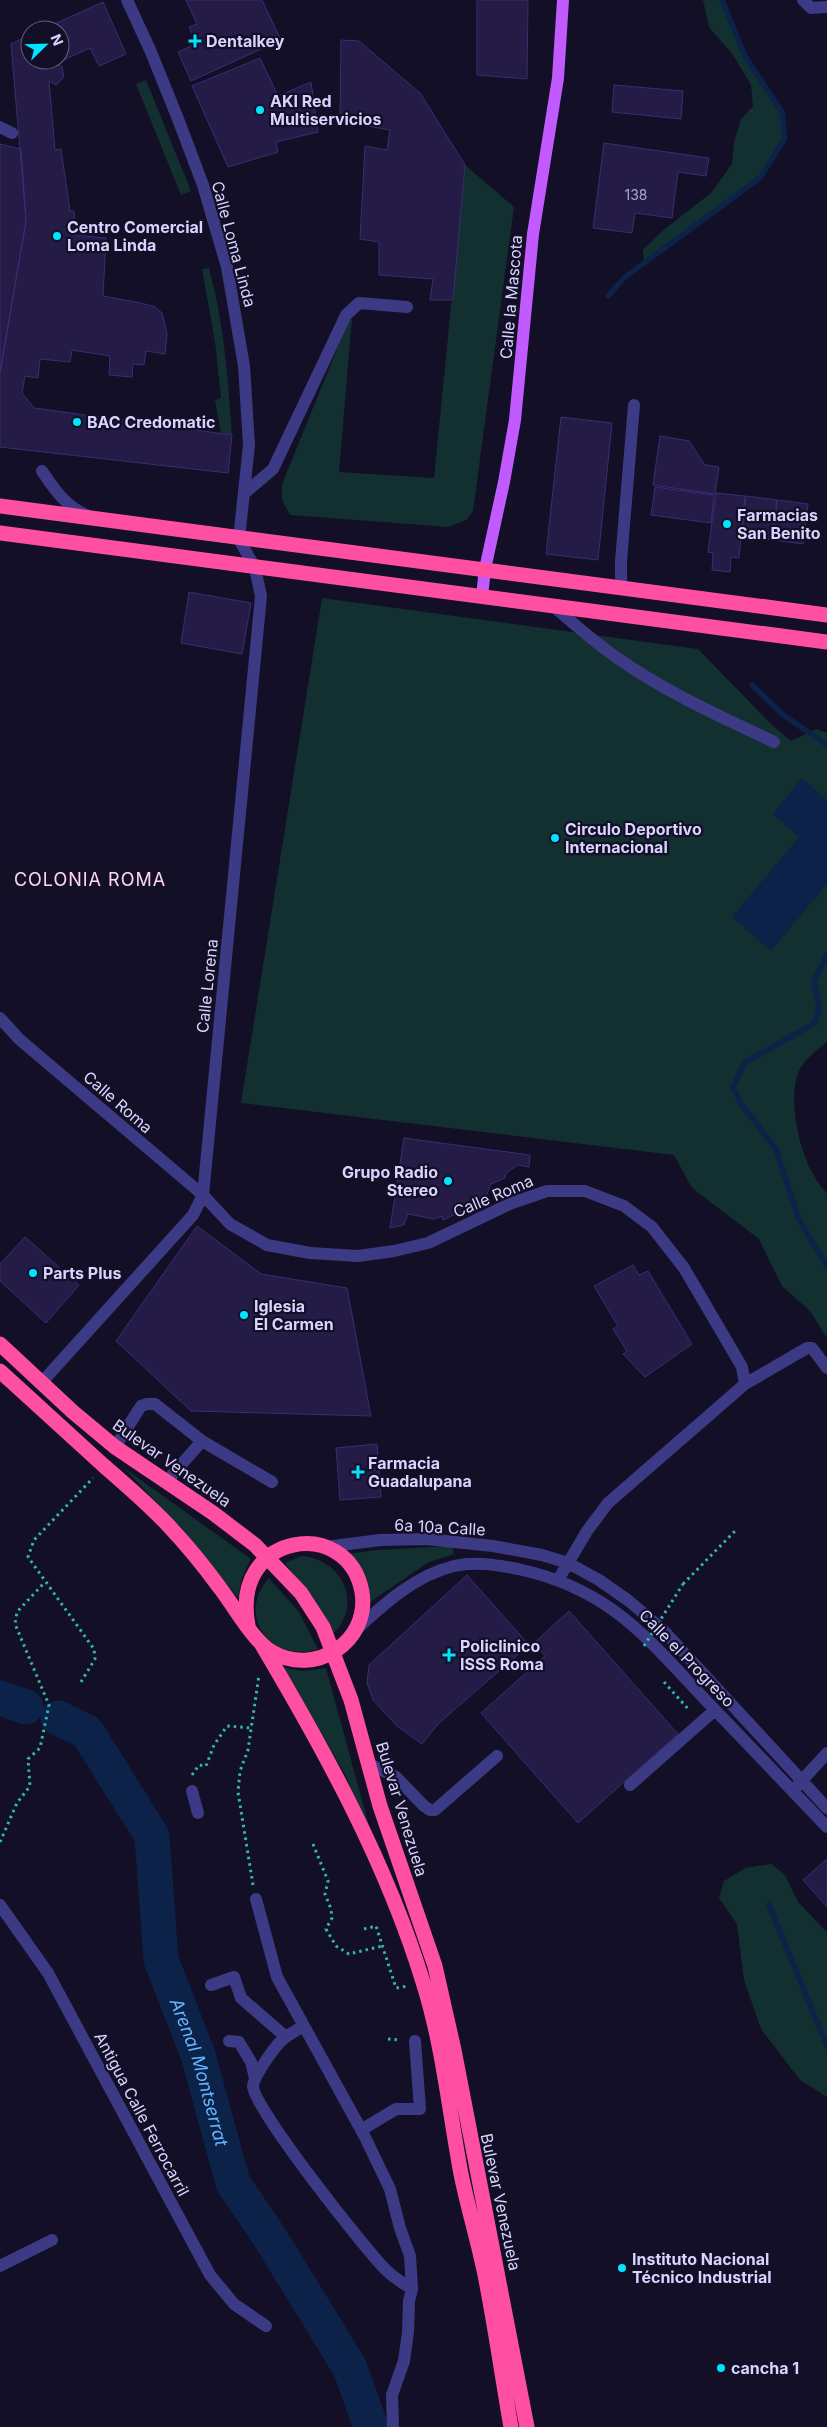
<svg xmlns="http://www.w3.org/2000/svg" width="827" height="2427" viewBox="0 0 827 2427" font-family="Inter,sans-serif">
	<rect width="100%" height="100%" fill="#130f26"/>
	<!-- green -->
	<path fill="#12302f" d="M703,0H722L745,56L782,112L785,138L760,178L644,265L643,250L661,232L711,193L732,164L734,142L741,119L753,106L751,85L733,55L709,27Z
		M146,80L191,191L181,195L136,84Z
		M465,165L514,207L473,511L466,520L448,527L290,515L282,500V484L348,322L352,319L339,472L434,478Z
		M209,268C224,322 228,379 232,435L221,433L215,400L221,398L215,342L202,269Z
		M322,598L698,649L771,724L791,741L817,729L827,733V1042C815,1051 799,1064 796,1080C789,1113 803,1170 827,1193V1338L810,1311L782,1286L759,1239L692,1188L674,1155L241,1103Z
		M124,1468L251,1559L242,1578L238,1598L182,1529Z
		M452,1546L454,1554L429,1562L367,1604C370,1583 364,1569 350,1554L376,1550Z
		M301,1556C343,1559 364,1605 332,1635L316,1605L285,1563Z
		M269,1578L299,1612L318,1649C271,1664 235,1616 269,1578Z
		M281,1667L303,1671L326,1668L375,1848L345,1774L299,1694Z
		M771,1864L785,1875L798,1902L827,1932V2097L800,2080L761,2029L744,1980L737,1924L719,1898L724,1881L745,1868Z"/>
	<!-- water -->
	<path fill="#0c2248" d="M802,778L827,801V884L771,951L732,917L799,837L773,814Z"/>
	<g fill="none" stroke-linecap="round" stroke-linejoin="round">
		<!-- stream -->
		<path stroke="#0c2248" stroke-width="5.5" d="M608,296L625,277L760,178L785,138L782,112L745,56L722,0
			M752,685L782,714L827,745
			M827,955L814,981L819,1007L815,1023L744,1063L733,1088L742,1105L776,1149L799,1220L827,1266
			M769,1905L827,2046"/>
		<!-- river -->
		<g stroke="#0c2248" stroke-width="35">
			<path d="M0,1698L26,1707"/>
			<path id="s1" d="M58,1718L87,1732L152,1836L161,1960L198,2055L233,2183L271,2239L350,2368L371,2427"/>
		</g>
	</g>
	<!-- building -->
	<path fill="#241b47" stroke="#3b2d73" d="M186,0H262L281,40L191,81L178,52L196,44L189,27L197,24Z
		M477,0H528L527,79L477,75Z
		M103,2L126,54L99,66L90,48L57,63L62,67L64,77L56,85L49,81L55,150L61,149L70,211H74L75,235L106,238L103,296L141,303L155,307L162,313L167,334L165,354L146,351L144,365L133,364L132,377L109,375L110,356L72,350L70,362L40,359L38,378L25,376L22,393L34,408L232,435L228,473L0,447V373L26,221L11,44L30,35V60H60V30H41Z
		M341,40L359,41L420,93L465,165L453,300H430L433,279L379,275V242L360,239L365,146L387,150L390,130L340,121Z
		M260,58L278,96L311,82L318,132L276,142L278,152L228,167L192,86Z
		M614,85L683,91L681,119L612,112Z
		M604,143L709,158L706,176L678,172L672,218L635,213L632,233L593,228Z
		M0,144L21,149L26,221L0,373Z
		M561,417L612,423L598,560L546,554Z
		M660,436L689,441L705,465L719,467L715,494L653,485Z
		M655,487L714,495L711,523L651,515Z
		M716,493L745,496L739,558L731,557L730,572L712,570L713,553L708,552Z
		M746,496L777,500L773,540L742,536Z
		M777,500L808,504L803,544L773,540Z
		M189,592L251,603L242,654L181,643Z
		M404,1138L530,1155L529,1167L518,1165L506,1173L505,1178L491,1184L487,1194L483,1197L476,1196L473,1202L465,1203L464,1210L443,1220L442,1216L434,1219L408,1214L404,1225L390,1228Z
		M197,1226L261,1274L347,1288L371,1416L191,1411L116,1341Z
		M25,1237L79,1285L46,1323L0,1281V1264Z
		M633,1265L639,1275L648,1271L692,1344L645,1377L623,1354L627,1351L613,1329L618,1326L594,1286Z
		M377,1444L381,1497L340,1500L336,1448Z
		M467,1575L529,1645L439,1723L422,1744L397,1726L373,1700L367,1683L369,1665Z
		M569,1611L678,1734L578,1823L481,1713L545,1656L534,1643Z
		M827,1859V1907L803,1880Z"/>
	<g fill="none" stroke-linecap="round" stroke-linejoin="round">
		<!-- path -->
		<path stroke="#2fb8b0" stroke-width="3" stroke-dasharray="2.5 4" stroke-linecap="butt" d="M683,1584L735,1531
			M81,1682L95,1659L94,1649L28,1557L34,1540L93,1478
			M664,1682L690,1711
			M192,1775L199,1765L206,1766L214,1745L227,1726L251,1728
			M0,1842L17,1803L30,1786L28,1759L40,1748L49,1705L15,1624L17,1612L45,1582
			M313,1844L328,1881L325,1894L331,1909L332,1918L326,1929L336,1946L349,1954L382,1946
			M253,1885L238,1792L240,1771L248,1750L259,1675
			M364,1929L376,1926L396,1988L408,1986
			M388,2039L399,2040"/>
		<!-- minor -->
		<path stroke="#3d3a85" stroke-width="12" d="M803,0L811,8L827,7
			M0,127L12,133
			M42,471C54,489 66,507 87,515
			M246,492L273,469L346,315L359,303L407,307
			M621,587V561L634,405
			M553,606C574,624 594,642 616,657C665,692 720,716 774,742
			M0,1018L19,1039L203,1195L230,1224L267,1245L310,1253L358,1256L394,1251L428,1243L512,1203L547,1191H585L624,1206L652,1227L684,1268L742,1367L745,1384L608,1503L587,1531L558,1580
			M42,1382L193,1215L203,1195L261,596L255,568L239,539L249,445L244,366L227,267L203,185L178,119L151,52L127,0
			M745,1384L807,1348H812L827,1368
			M115,1447L141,1406L147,1404H155L202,1441L272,1482
			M166,1482L202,1441
			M325,1547L380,1540L426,1539L493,1546L542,1555L568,1563L599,1580L629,1601L663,1630L827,1808
			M357,1629C385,1603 416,1575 454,1566C476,1561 497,1565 518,1569C616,1590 652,1645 717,1712C754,1751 791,1789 827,1827
			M369,1764L396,1777L424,1806L430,1810H435L497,1756
			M630,1785L715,1710
			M796,1787L827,1753
			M192,1791L198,1813
			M256,1899L277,1977L364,2135L390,2189L400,2228L410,2256L412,2289L409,2301L408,2332L404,2361L392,2395L393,2427
			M0,1905L48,1973L210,2275L234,2304L266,2326
			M211,1985L234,1977L241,1998L286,2037
			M303,2026C296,2031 287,2035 281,2041C273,2049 254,2076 253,2086C252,2106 367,2252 387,2271C394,2278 403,2283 412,2289
			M229,2041L239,2042L251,2062L255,2078
			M361,2130L396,2109H420L415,2041
			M0,2266L52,2240"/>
		<!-- major -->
		<path stroke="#c25bff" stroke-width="12" d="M482,596L485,569L504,482L515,420L533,234L558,78L563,0"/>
		<!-- highway -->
		<path stroke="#ff4fa3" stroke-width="15" d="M0,506L827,615
			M0,533L827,642
			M0,1344L73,1412L115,1447L213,1513L255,1545L301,1593L323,1627L351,1700L380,1806L435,1966L454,2050L527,2427
			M0,1371C34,1402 69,1434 103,1465C125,1484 147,1503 167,1524C186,1544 204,1566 220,1588C234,1606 253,1641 272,1652C315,1677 370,1642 362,1592C348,1515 230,1533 248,1625
			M262,1645C326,1753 386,1862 423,1982C443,2045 449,2110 461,2174C468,2208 478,2241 485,2275C495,2325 502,2376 511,2427"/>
		<!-- path-bridge -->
		<path stroke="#2fb8b0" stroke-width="3" stroke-dasharray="2.5 4" stroke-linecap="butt" d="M644,1646L683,1584"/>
	</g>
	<!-- markers -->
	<g fill="#00e5ff" stroke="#130f26" stroke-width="2">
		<path d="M192.5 33.5h5v5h5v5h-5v5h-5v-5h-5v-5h5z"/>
		<circle cx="260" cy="110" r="5"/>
		<circle cx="57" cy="236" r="5"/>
		<circle cx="77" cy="422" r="5"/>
		<circle cx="727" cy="524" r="5"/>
		<circle cx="555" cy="838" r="5"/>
		<circle cx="448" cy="1181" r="5"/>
		<circle cx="33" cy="1273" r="5"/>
		<circle cx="244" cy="1315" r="5"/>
		<path d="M355.5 1464.5h5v5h5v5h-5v5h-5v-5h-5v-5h5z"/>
		<path d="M446.5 1647.5h5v5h5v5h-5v5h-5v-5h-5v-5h5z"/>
		<circle cx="622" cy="2268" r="5"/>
		<circle cx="721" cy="2368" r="5"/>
	</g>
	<g text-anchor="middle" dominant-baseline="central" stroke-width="4.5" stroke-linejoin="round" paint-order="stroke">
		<!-- number labels -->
		<g font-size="14" fill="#aca6d1">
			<text x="636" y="194">138</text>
		</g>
		<!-- poi labels -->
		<g font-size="16" font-weight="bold" fill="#d9d4ff" stroke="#130f26" text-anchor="start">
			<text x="206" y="41">Dentalkey</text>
			<text x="270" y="101">AKI Red<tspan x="270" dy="18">Multiservicios</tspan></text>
			<text x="67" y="227">Centro Comercial<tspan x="67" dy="18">Loma Linda</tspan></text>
			<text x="87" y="422">BAC Credomatic</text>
			<text x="737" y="515">Farmacias<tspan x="737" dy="18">San Benito</tspan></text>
			<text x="565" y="829">Circulo Deportivo<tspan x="565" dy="18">Internacional</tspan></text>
			<text x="438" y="1172" text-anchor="end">Grupo Radio<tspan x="438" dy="18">Stereo</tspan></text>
			<text x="43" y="1273">Parts Plus</text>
			<text x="254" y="1306">Iglesia<tspan x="254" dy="18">El Carmen</tspan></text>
			<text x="368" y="1463">Farmacia<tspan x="368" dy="18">Guadalupana</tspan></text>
			<text x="460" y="1646">Policlinico<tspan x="460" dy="18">ISSS Roma</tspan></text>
			<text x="632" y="2259">Instituto Nacional<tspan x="632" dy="18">Técnico Industrial</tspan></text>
			<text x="731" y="2368">cancha 1</text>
		</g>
		<!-- street labels -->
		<g font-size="16" fill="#d9d4ff" stroke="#130f26">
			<text transform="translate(234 244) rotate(75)">Calle Loma Linda</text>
			<text transform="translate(511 297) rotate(-85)">Calle la Mascota</text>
			<text transform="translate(207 986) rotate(-84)">Calle Lorena</text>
			<text transform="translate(118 1102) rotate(41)">Calle Roma</text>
			<text transform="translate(493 1196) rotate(-23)">Calle Roma</text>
			<text transform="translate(172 1463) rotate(35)">Bulevar Venezuela</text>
			<text transform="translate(440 1527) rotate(3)">6a 10a Calle</text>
			<text transform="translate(687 1658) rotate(46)">Calle el Progreso</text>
			<text transform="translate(402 1809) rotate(73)">Bulevar Venezuela</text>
			<text transform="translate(142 2114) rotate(62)">Antigua Calle Ferrocarril</text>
			<text transform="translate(501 2202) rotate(78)">Bulevar Venezuela</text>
		</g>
		<!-- neighbourhood labels -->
		<g font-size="18" letter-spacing="1" fill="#ffd6f0" stroke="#130f26">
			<text x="90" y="879">COLONIA ROMA</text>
		</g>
		<!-- water labels -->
		<g font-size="18" font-style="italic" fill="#62b6ff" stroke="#130f26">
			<text stroke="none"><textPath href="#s1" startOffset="398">Arenal Montserrat</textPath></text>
		</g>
	</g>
	<!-- north arrow -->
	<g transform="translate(45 45) rotate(67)"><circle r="24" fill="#130f26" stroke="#625e7d"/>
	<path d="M0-4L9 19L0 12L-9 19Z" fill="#00e5ff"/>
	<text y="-8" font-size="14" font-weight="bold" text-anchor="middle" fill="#d9d4ff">N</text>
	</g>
</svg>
